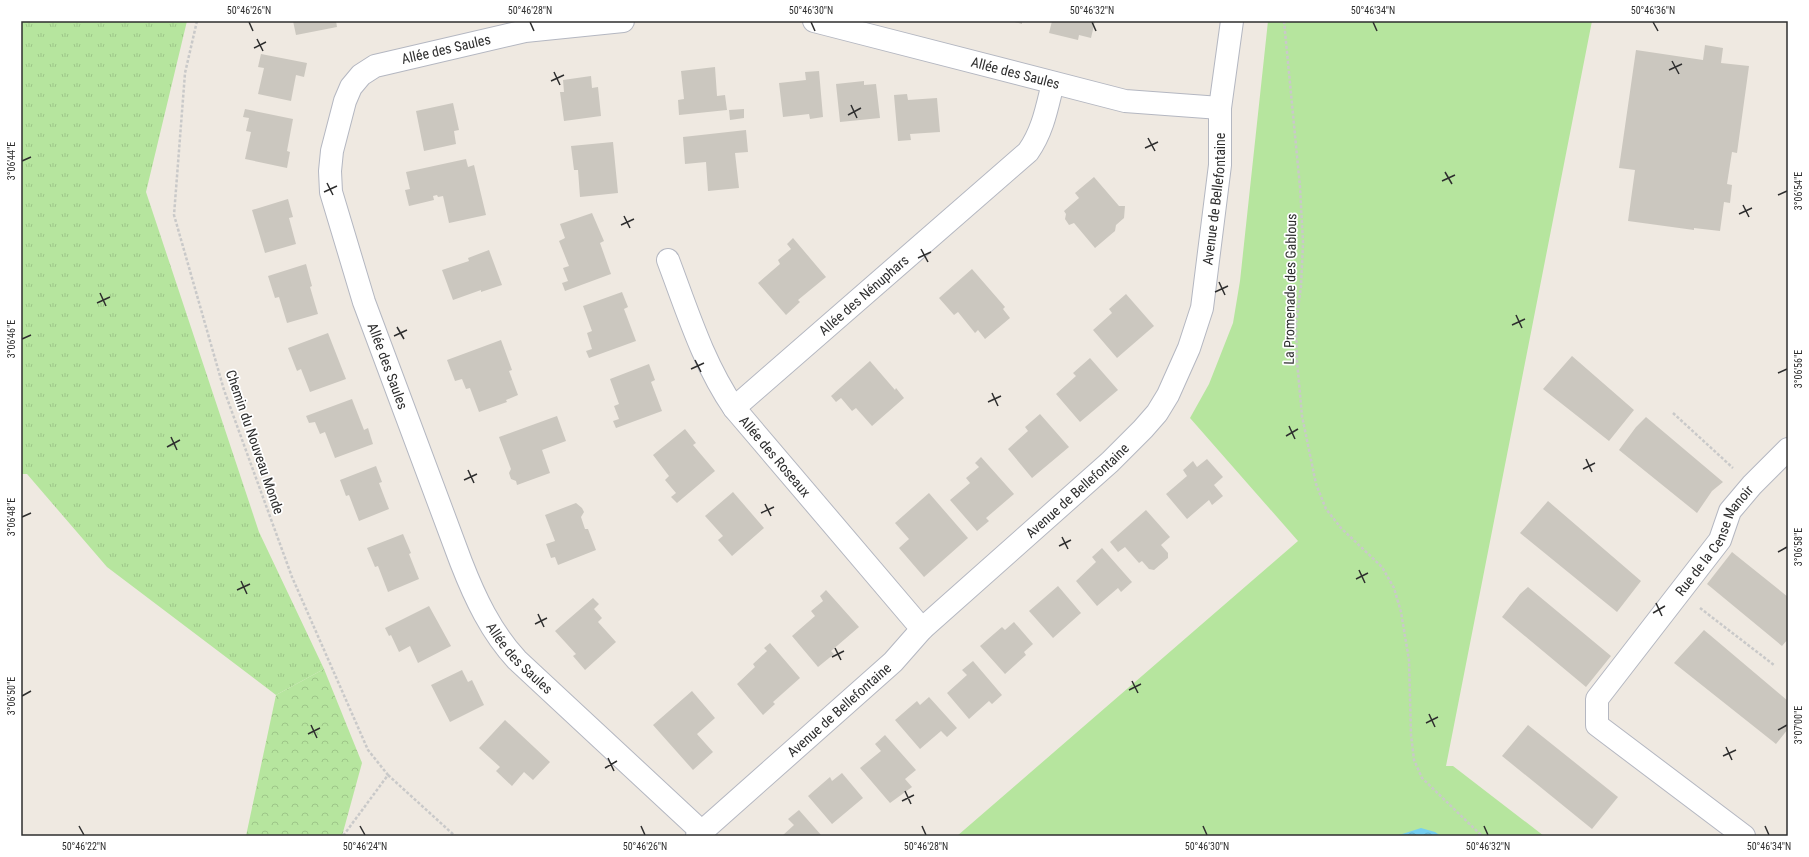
<svg xmlns="http://www.w3.org/2000/svg" width="1809" height="857" viewBox="0 0 1809 857" font-family="'Roboto Condensed',sans-serif">
	<defs>
		<pattern id="grass-tufts" width="24" height="20" patternUnits="userSpaceOnUse"><rect width="24" height="20" fill="#b6e59e"/><path d="M3 7l-1-3M5 7V3M7 7l1-3M15 17l-1-3M17 17v-4M19 17l1-3" fill="none" stroke="#9dc588"/></pattern>
		<pattern id="forest-crowns" width="20" height="18" patternUnits="userSpaceOnUse"><rect width="20" height="18" fill="#b6e59e"/><path d="M2 6a3 3 0 1 1 6 0M12 15a3 3 0 1 1 6 0" fill="none" stroke="#9dc588"/></pattern>
		<pattern id="water-waves" width="16" height="10" patternUnits="userSpaceOnUse"><rect width="16" height="10" fill="#75cff0"/><path d="M0 5q4-4 8 0t8 0" fill="none" stroke="#66b2ce"/></pattern>
	</defs>
	<rect width="100%" height="100%" fill="#efe9e1"/>
	<!-- grass -->
	<path fill="url(#grass-tufts)" d="M21,21H187L146,192L259,532L324,669L276,695L107,567L27,474H21Z"/>
	<!-- forest -->
	<path fill="url(#forest-crowns)" d="M324,669L362,763L342,836H246L276,695Z"/>
	<!-- park -->
	<path fill="#b6e59e" d="M1268,21H1592L1446,766H1453L1544,836H957L1298,541L1190,418L1209,384L1233,323L1240,281Z"/>
	<!-- water -->
	<path fill="url(#water-waves)" d="M1421,828L1435,832L1441,836H1396Z"/>
	<!-- building -->
	<path fill="#cbc7bf" d="M293,21H336L337,27L296,35Z
		M1011,21H1022V24Z
		M1052,21H1095L1091,38L1079,35L1078,40L1049,33Z
		M1705,45L1723,48L1721,63L1749,66L1737,153L1732,152L1727,184L1732,185L1730,203L1724,202L1720,231L1694,228V230L1628,221L1635,170L1619,168L1636,50L1703,60Z
		M261,54L307,63L304,77L296,75L291,101L258,94L264,68L258,67Z
		M715,67L717,96L725,95L727,110L679,115L678,100L684,99L681,71Z
		M819,71L823,117L810,119L809,114L783,117L779,83L806,80L805,72Z
		M591,76L592,88L598,87L601,116L564,121L560,92H564L563,80Z
		M864,81V85L876,84L880,118L840,122L836,84Z
		M907,94L908,100L937,98L940,132L910,134L911,140L898,141L894,95Z
		M453,103L459,130L454,131L456,144L424,151L416,111Z
		M245,109L293,119L287,151L290,152L287,168L245,159L251,132L246,131L249,118L243,117Z
		M744,109V118L730,120L729,110Z
		M746,130L748,152L735,153L739,188L708,191L706,162L685,164L683,137Z
		M613,142L618,193L580,197L578,170H574L571,146Z
		M466,159L468,167L474,165L486,215L449,223L443,196L438,197L437,195L433,196L434,200L409,206L405,190L410,189L406,172Z
		M1094,177L1119,206H1125L1124,218L1116,225L1115,231L1095,248L1074,223L1069,225L1065,219L1066,214L1064,211L1079,198L1075,193Z
		M288,199L293,217L289,218L296,244L265,253L252,210Z
		M592,213L604,241L600,243L611,274L565,291L562,283L568,281L563,268L569,266L559,241L565,238L560,224Z
		M793,238L826,277L798,300L800,302L786,315L758,283L780,264L778,260L791,249L787,244Z
		M489,250L502,285L481,292V290L453,300L442,270L469,261L468,258Z
		M306,264L312,286L310,287L318,314L287,323L279,297L275,298L268,276Z
		M972,269L1005,307L1003,309L1010,318L985,339L978,330L975,333L958,312L954,315L939,298Z
		M622,292L628,307L624,309L636,341L589,358L586,351L592,349L587,333L592,331L583,306Z
		M1126,294L1154,326L1117,358L1093,330L1112,313L1109,309Z
		M328,333L346,379L310,392L301,369L297,371L288,348Z
		M501,340L512,370L509,371L518,395L506,400L507,402L479,412L470,388L466,389L462,379L455,381L447,360Z
		M1572,356L1634,410L1609,441L1543,389Z
		M1090,358L1118,390L1080,422L1056,394L1076,376L1073,373Z
		M870,361L895,390L896,388L904,398L872,426L856,408L852,411L841,398L836,402L831,396Z
		M649,364L655,380L651,382L662,411L616,428L613,421L619,419L614,406L619,404L610,379Z
		M352,399L364,430L368,428L373,444L335,458L325,432L320,434L315,422L309,423L306,416Z
		M1040,414L1069,447L1032,478L1008,449L1028,431L1025,427Z
		M557,416L566,441L542,450L550,473L517,485L516,481L511,479L509,473L511,469L499,437Z
		M1646,417L1723,482L1712,491L1697,513L1619,450L1636,427Z
		M685,429L696,443L693,445L715,471L677,503L671,497L676,493L665,480L669,476L653,455Z
		M981,457L1014,494L986,518L989,521L977,531L950,500L970,483L966,478L979,467L975,463Z
		M1207,459L1223,477L1214,485L1223,496L1212,505L1209,500L1187,519L1166,494L1187,476L1183,470L1193,461L1197,467Z
		M376,466L382,482L379,483L389,509L359,521L349,495L346,496L340,480Z
		M733,492L764,528L732,556L718,540L723,536L705,516Z
		M929,493L968,538L924,577L899,548L909,539L895,523Z
		M1548,501L1641,581L1617,612L1520,533Z
		M576,503L582,508L584,512L581,517L585,529H588L596,550L558,565L555,557L551,558L546,544L555,541L545,515Z
		M1146,510L1170,537L1161,545L1168,553V558L1154,570L1149,569L1142,561L1139,563L1125,547L1118,552L1110,542Z
		M403,534L411,553L409,554L419,579L388,592L378,566L375,567L367,548Z
		M1102,548L1132,582L1121,592L1118,588L1097,606L1076,581L1096,562L1092,557Z
		M1732,552L1788,597V639L1782,646L1707,584Z
		M1058,586L1081,613L1053,638L1029,611Z
		M1528,587L1611,656L1586,687L1502,617L1520,594Z
		M826,590L859,627L831,651L834,654L818,667L792,636L815,616L811,611L823,601L820,596Z
		M593,598L599,604L594,609L602,618L598,622L616,642L585,670L573,656L576,654L555,631Z
		M429,606L451,646L418,663L410,646L399,652L391,635L389,636L385,628Z
		M1014,622L1033,644L1024,652L1026,655L1005,674L980,646L1002,627L1005,630Z
		M1704,630L1788,701V729L1776,744L1674,663Z
		M770,643L800,678L773,702L775,704L763,715L737,684L755,667L753,664L767,651L764,648Z
		M973,661L1002,695L992,704L989,701L969,719L947,693L967,675L962,670Z
		M462,670L468,682L472,680L484,705L450,722L431,685Z
		M692,691L715,718L697,734L713,752L693,770L653,725Z
		M929,697L957,728L947,737L941,731L920,749L895,720L917,701L920,705Z
		M505,720L550,762L533,780L524,772L512,786L496,771L500,767L479,748Z
		M1528,725L1618,797L1592,829L1502,756Z
		M885,735L916,770L905,779L912,787L890,803L860,768L881,751L875,744Z
		M842,773L863,798L832,824L808,796L830,777L832,781Z
		M799,810L822,836H782L794,825L788,819Z"/>
	<g fill="none" stroke-linecap="round" stroke-linejoin="round">
		<defs>
			<g id="minor">
				<path id="s1" d="M623,21L525,31L375,66L361,75L351,87L345,101L332,151L330,171L331,192L364,302L461,562C475,598 491,632 517,660L702,832"/>
				<path id="s2" d="M814,21L1125,101L1220,108"/>
				<path id="s3" d="M668,260C687,310 703,363 734,408L922,629"/>
				<path id="s4" d="M734,408L1028,152C1043,131 1047,107 1053,83"/>
				<path id="s5" d="M697,836L893,662L922,629L1110,462L1143,429L1157,413L1168,395L1189,348L1202,308L1220,165V108L1232,21"/>
				<path id="s6" d="M1744,836L1597,725V699L1720,540L1730,511L1752,485L1788,449"/>
			</g>
		</defs>
		<!-- minor casing -->
		<use href="#minor" stroke="#b4b7c1" stroke-width="24"/>
		<!-- path -->
		<path stroke="#c9c9c9" stroke-width="2.5" stroke-dasharray="3 2" stroke-linecap="butt" d="M197,21L185,73L174,215L224,390L292,577L368,750L388,775L343,836
			M1284,21L1300,187L1303,243L1301,286L1296,324L1297,361L1302,416L1316,484L1326,509L1341,528L1382,567L1394,588L1401,612L1409,660L1411,735L1414,760L1422,778L1482,836
			M1673,413L1733,468
			M1700,608L1774,665
			M388,775L455,836"/>
		<!-- minor -->
		<use href="#minor" stroke="#fff" stroke-width="22"/>
	</g>
	<!-- ticks -->
	<path fill="none" stroke="#2e2e2e" stroke-width="1.5" d="M249,22L253,31M530,22L534,31M811,22L815,31M1092,22L1096,31M1373,22L1377,31M1653,22L1658,31M257,39L263,51M254,48L266,42M1672,61L1679,74M1669,70L1682,64M554,72L560,85M551,81L564,75M851,105L857,118M848,115L861,108M1148,138L1155,151M1145,148L1158,142M22,161L31,157M1445,172L1452,184M1442,181L1455,175M327,183L333,195M324,192L337,186M1778,195L1787,191M1743,205L1749,217M1739,214L1752,208M624,216L630,228M621,225L634,219M921,249L928,262M918,258L931,252M1219,282L1225,295M1215,292L1228,286M100,293L106,306M97,303L110,297M1516,315L1522,328M1512,325L1525,319M397,327L404,339M394,336L407,330M22,339L31,335M695,360L701,372M691,369L704,363M1778,373L1787,369M992,393L998,406M988,402L1001,396M1289,426L1295,439M1286,436L1298,429M171,437L177,450M167,447L180,440M1586,459L1592,472M1583,469L1595,463M468,470L474,483M464,480L477,474M765,504L771,516M761,513L774,507M22,517L31,513M1062,537L1068,549M1059,546L1071,540M1778,552L1787,547M1359,570L1365,583M1356,579L1368,573M241,581L247,594M237,590L250,584M1656,603L1662,616M1653,613L1665,606M538,614L544,627M535,624L547,618M835,648L841,660M832,657L844,651M1132,681L1138,693M1129,690L1141,684M22,696L31,691M1429,714L1435,727M1426,723L1438,717M311,725L317,738M1778,730L1787,725M308,734L320,728M1726,747L1732,760M1723,756L1736,750M608,758L614,771M605,768L617,761M905,791L911,804M902,801L914,795M79,826L84,835M360,826L365,835M641,826L645,835M922,826L926,835M1203,826L1207,835M1484,826L1488,835M1765,826L1769,835"/>
	<g text-anchor="middle" dominant-baseline="central" stroke-width="3.5" stroke-linejoin="round" paint-order="stroke">
		<!-- street labels -->
		<g font-size="14" fill="#2e2e2e" stroke="#fff">
			<text transform="translate(446 49) rotate(-13)">Allée des Saules</text>
			<text stroke="none"><textPath href="#s2" startOffset="208">Allée des Saules</textPath></text>
			<text stroke="none"><textPath href="#s5" startOffset="850">Avenue de Bellefontaine</textPath></text>
			<text transform="translate(1290 289) rotate(-89)">La Promenade des Gablous</text>
			<text stroke="none"><textPath href="#s4" startOffset="172">Allée des Nénuphars</textPath></text>
			<text stroke="none"><textPath href="#s1" startOffset="576">Allée des Saules</textPath></text>
			<text transform="translate(255 442) rotate(71)">Chemin du Nouveau Monde</text>
			<text stroke="none"><textPath href="#s3" startOffset="226">Allée des Roseaux</textPath></text>
			<text stroke="none"><textPath href="#s5" startOffset="514">Avenue de Bellefontaine</textPath></text>
			<text stroke="none"><textPath href="#s6" startOffset="408">Rue de la Cense Manoir</textPath></text>
			<text stroke="none"><textPath href="#s1" startOffset="899">Allée des Saules</textPath></text>
			<text stroke="none"><textPath href="#s5" startOffset="190">Avenue de Bellefontaine</textPath></text>
		</g>
	</g>
	<!-- border -->
	<rect width="1809" height="857" fill="none" stroke="#ffffff" stroke-width="44"/>
	<rect x="22" y="22" width="1765" height="813" fill="none" stroke="#2e2e2e" stroke-width="1.5"/>
	<g font-size="10" text-anchor="middle" fill="#2e2e2e">
		<text x="249" y="14">50°46'26"N</text>
		<text x="530" y="14">50°46'28"N</text>
		<text x="811" y="14">50°46'30"N</text>
		<text x="1092" y="14">50°46'32"N</text>
		<text x="1373" y="14">50°46'34"N</text>
		<text x="1653" y="14">50°46'36"N</text>
		<text transform="translate(11 161) rotate(-90)" y="4">3°06'44"E</text>
		<text transform="translate(1798 191) rotate(-90)" y="4">3°06'54"E</text>
		<text transform="translate(11 339) rotate(-90)" y="4">3°06'46"E</text>
		<text transform="translate(1798 369) rotate(-90)" y="4">3°06'56"E</text>
		<text transform="translate(11 517) rotate(-90)" y="4">3°06'48"E</text>
		<text transform="translate(1798 547) rotate(-90)" y="4">3°06'58"E</text>
		<text transform="translate(11 696) rotate(-90)" y="4">3°06'50"E</text>
		<text transform="translate(1798 725) rotate(-90)" y="4">3°07'00"E</text>
		<text x="84" y="850">50°46'22"N</text>
		<text x="365" y="850">50°46'24"N</text>
		<text x="645" y="850">50°46'26"N</text>
		<text x="926" y="850">50°46'28"N</text>
		<text x="1207" y="850">50°46'30"N</text>
		<text x="1488" y="850">50°46'32"N</text>
		<text x="1769" y="850">50°46'34"N</text>
	</g>
</svg>
